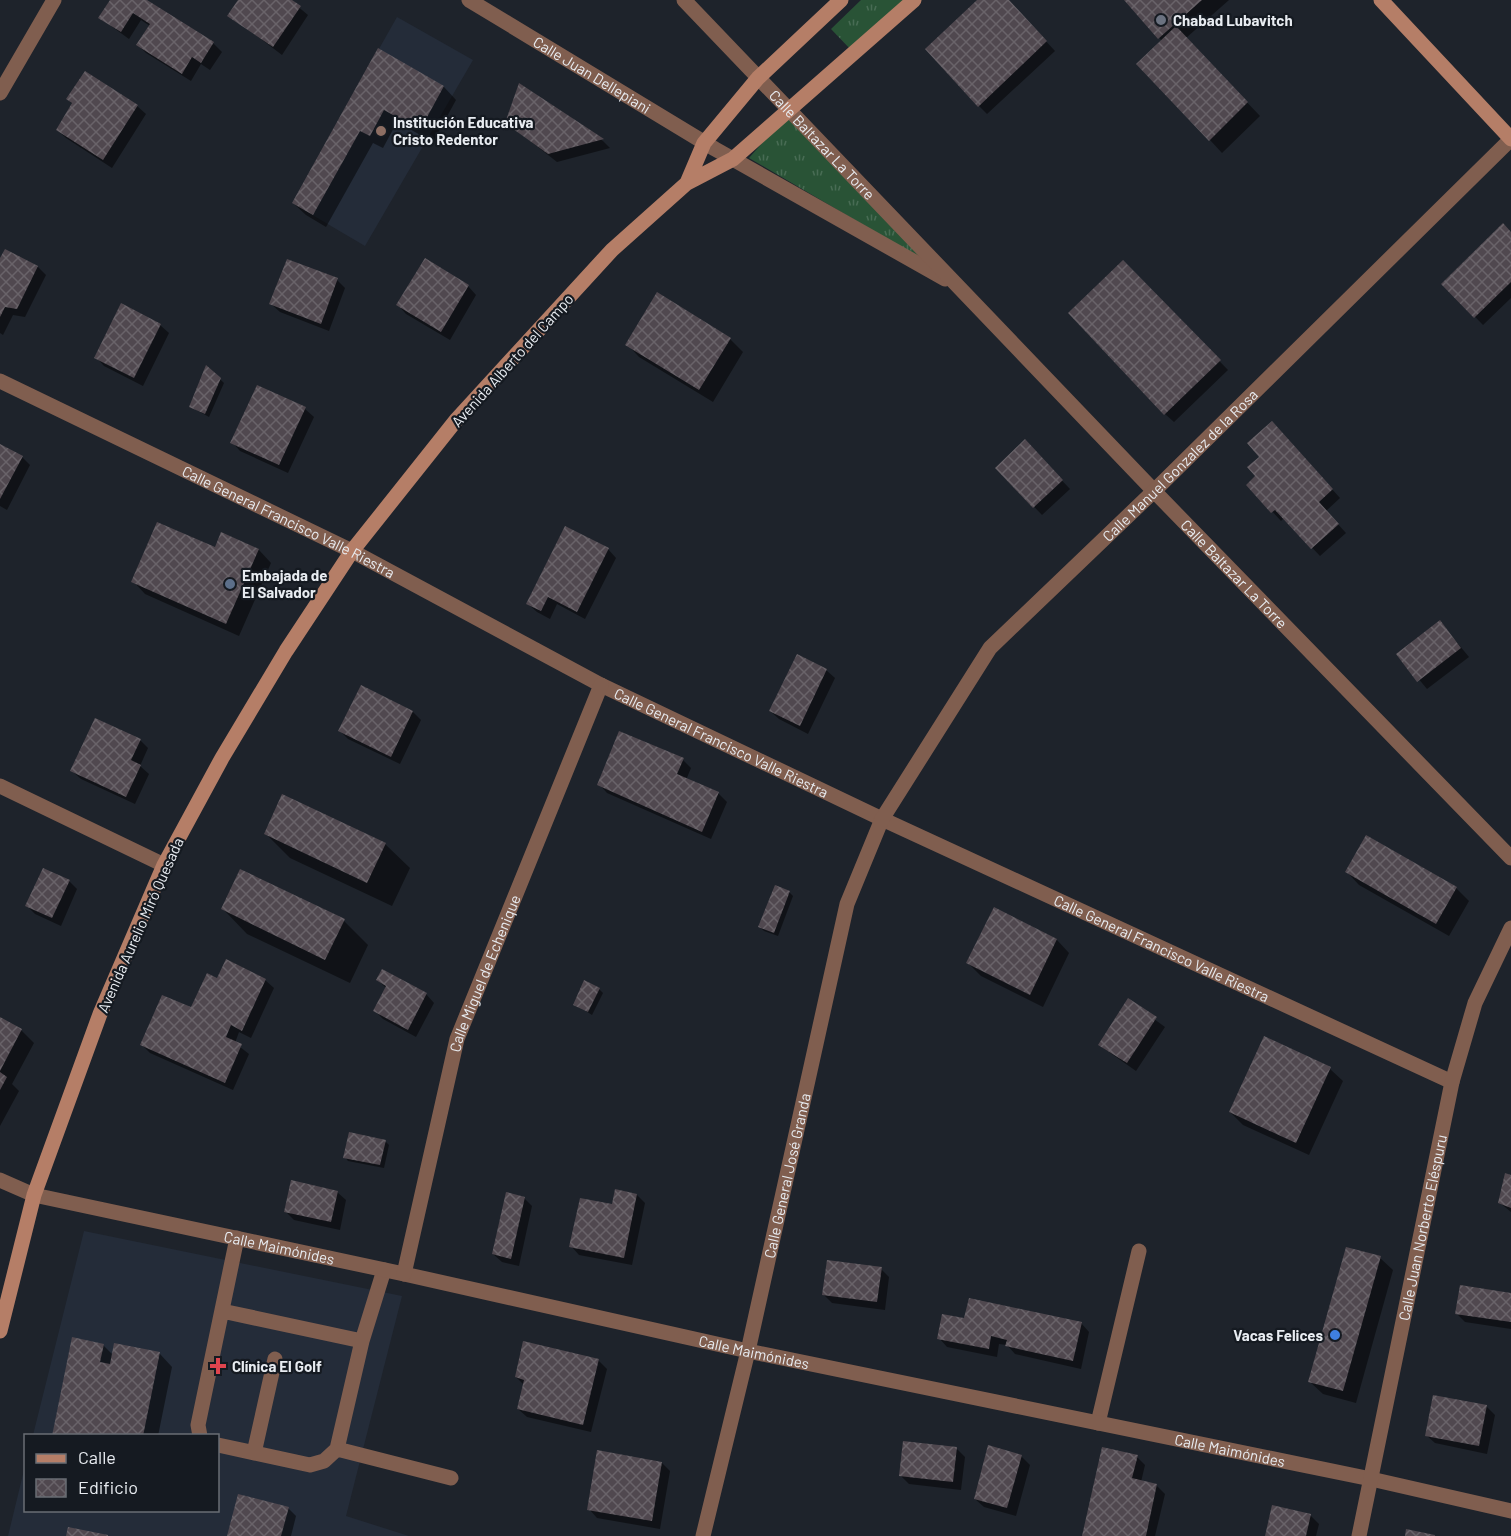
<svg xmlns="http://www.w3.org/2000/svg" width="1511" height="1536" viewBox="0 0 1511 1536" font-family="Barlow,sans-serif">
	<defs>
		<pattern id="grass-tufts" width="24" height="20" patternUnits="userSpaceOnUse" patternTransform="scale(1.5)"><rect width="24" height="20" fill="#295336"/><path d="M3 7l-1-3M5 7V3M7 7l1-3M15 17l-1-3M17 17v-4M19 17l1-3" fill="none" stroke="#486c54"/></pattern>
		<pattern id="building-cross-hatch" width="8" height="8" patternUnits="userSpaceOnUse" patternTransform="scale(1.5)"><rect width="8" height="8" fill="#50484f"/><path d="M0 0l8 8M0 8l8-8" fill="none" stroke="#696369"/></pattern>
	</defs>
	<rect width="100%" height="100%" fill="#1e232b"/>
	<!-- built -->
	<path fill="#242c39" d="M397,17L473,60L365,246L292,203Z
		M84,1231L402,1296L346,1516L409,1536H8L25,1466L26,1510H218V1436L33,1435Z"/>
	<!-- grass -->
	<path fill="url(#grass-tufts)" d="M861,0H907L853,52L831,29Z
		M786,116L935,267L749,158Z"/>
	<!-- shadow -->
	<path fill="#0007" d="M112,0H144L213,43L222,52L210,70L201,64L191,81L146,53L138,45L150,26L141,20L129,39L100,18Z
		M240,0H290L308,15L282,55L229,15Z
		M979,0H1008L1055,51L987,114L979,106Z
		M1126,0H1229L1186,38L1260,116L1222,153L1210,140L1162,41Z
		M378,51L444,87L456,100L433,142L397,122L383,148L373,143L326,227L306,215L293,203Z
		M85,73L137,106L146,114L112,168L66,138L57,130L73,105L68,99Z
		M520,85L603,141L610,148L557,162L506,122Z
		M1511,233V298L1483,325L1443,284Z
		M0,261L38,267L46,275L25,317L13,315L3,335L0,333Z
		M1123,262L1228,370L1174,422L1165,414Z
		M337,280L345,288L329,331L280,312L271,304Z
		M468,286L476,295L450,340L406,314L398,305Z
		M160,325L169,333L143,386L104,366L96,357Z
		M730,339L743,352L713,402L639,357L627,344Z
		M207,367L224,383L209,417L191,407Z
		M305,409L314,417L288,473L240,451L232,442Z
		M1280,431L1340,498L1326,511L1346,533L1320,556L1284,518L1281,521L1248,485L1257,476L1261,457Z
		M0,446L22,457L30,465L7,510L0,506Z
		M1033,450L1070,489L1042,515L997,468Z
		M222,534L259,550L271,563L239,636L145,594L133,581L216,549Z
		M608,549L616,558L585,619L557,604L550,619L537,612L528,604Z
		M1440,622L1469,657L1427,689L1398,654Z
		M826,670L835,678L808,734L779,719L770,711Z
		M361,687L413,712L421,720L400,764L348,739L340,731Z
		M140,740L148,748L140,766L149,774L135,804L81,779L72,771Z
		M683,760L691,768L686,780L718,793L727,802L711,839L607,793L599,784Z
		M266,834L385,844L410,868L392,906L290,858Z
		M1367,837L1456,888L1469,901L1449,936L1359,885L1347,872Z
		M69,881L77,889L61,926L35,914L27,906Z
		M789,892L793,896L778,936L764,931L760,927Z
		M223,909L344,921L368,945L350,983L247,934Z
		M995,909L1057,940L1069,953L1043,1007L981,976L968,963Z
		M218,980H265L274,988L251,1038L239,1032L235,1043L249,1054L233,1090L150,1053L142,1045L192,1009Z
		M378,980L426,994L434,1003L416,1037L383,1019L375,1011L387,989Z
		M599,989L603,993L592,1015L575,1004Z
		M1128,1000L1165,1027L1136,1071L1099,1045Z
		M0,1019L21,1030L34,1043L12,1084L19,1091L0,1126Z
		M1330,1069L1343,1081L1309,1155L1243,1125L1230,1112Z
		M385,1141L389,1145L384,1168L348,1161L345,1157Z
		M1511,1176V1212L1500,1203Z
		M337,1192L346,1200L340,1230L294,1220L286,1212Z
		M637,1195L645,1203L632,1265L579,1255L571,1246L613,1206Z
		M524,1198L532,1206L519,1266L502,1262L493,1254Z
		M1380,1258L1393,1270L1356,1403L1323,1394L1310,1382Z
		M881,1269L889,1277L885,1310L832,1303L824,1295Z
		M1511,1294V1329L1465,1322L1457,1314Z
		M965,1320L1081,1323L1089,1332L1081,1369L1015,1354L1007,1345L999,1344L997,1357L947,1347L939,1338Z
		M103,1345L113,1355L160,1354L172,1367L158,1436H54Z
		M598,1360L607,1369L591,1432L527,1417L518,1409L524,1385L516,1377Z
		M1486,1406L1495,1415L1487,1454L1435,1443L1426,1435Z
		M956,1448L965,1457L961,1490L909,1484L900,1475Z
		M1021,1456L1030,1465L1016,1516L984,1507L975,1499Z
		M1137,1457L1145,1465L1141,1482L1156,1485L1165,1494L1155,1536H1083Z
		M662,1463L670,1471L660,1529L597,1518L589,1509Z
		M288,1508L296,1516L291,1536H229Z
		M1310,1515L1319,1524L1316,1536H1266Z"/>
	<!-- building -->
	<path fill="url(#building-cross-hatch)" d="M110,0H147L214,42L201,63L192,57L182,74L136,45L150,24L133,13L121,32L98,18Z
		M238,0H292L301,6L273,47L227,16Z
		M977,0H1009L1047,41L978,107L925,49Z
		M1124,0H1202L1158,39Z
		M1176,26L1248,102L1209,141L1136,64Z
		M378,48L444,86L420,130L384,110L370,136L360,131L313,215L292,203Z
		M85,71L138,105L103,160L56,130L72,103L66,99Z
		M519,83L604,139L548,154L505,123Z
		M1503,223L1511,232V282L1474,318L1441,284Z
		M5,249L38,266L17,309L5,307L0,317V258Z
		M425,258L469,285L441,332L396,305Z
		M287,259L338,278L321,324L269,304Z
		M1123,260L1221,360L1164,415L1068,313Z
		M657,292L731,338L699,390L625,345Z
		M121,303L161,324L134,378L94,358Z
		M206,365L221,378L205,414L189,407Z
		M257,385L306,407L279,465L230,443Z
		M1272,421L1333,489L1319,502L1339,524L1311,549L1275,510L1271,513L1246,485L1255,476L1247,467L1259,457L1247,443Z
		M1025,439L1063,480L1033,508L995,468Z
		M0,444L23,456L0,499Z
		M157,522L215,547L221,532L259,549L226,624L131,582Z
		M565,526L609,548L577,612L548,597L541,611L526,604Z
		M1440,620L1461,648L1417,682L1396,654Z
		M797,654L827,669L800,726L769,711Z
		M361,685L413,711L391,757L338,731Z
		M95,718L141,739L131,760L141,765L126,797L70,771Z
		M619,731L684,758L677,774L719,792L702,832L597,785Z
		M282,794L386,843L367,883L264,834Z
		M1366,835L1457,887L1436,924L1345,872Z
		M43,868L70,880L52,918L25,906Z
		M240,869L345,919L325,960L221,909Z
		M775,885L790,891L774,933L758,927Z
		M994,907L1057,939L1030,995L966,963Z
		M226,959L266,979L242,1031L231,1025L226,1037L242,1044L225,1083L140,1045L162,995L191,1007L207,973L217,978Z
		M382,969L427,993L408,1030L373,1011L386,986L376,980Z
		M584,980L600,988L588,1012L573,1005Z
		M1128,998L1157,1017L1127,1063L1098,1045Z
		M0,1017L22,1029L0,1071Z
		M1264,1036L1331,1067L1296,1143L1229,1112Z
		M0,1072L7,1077L0,1090Z
		M349,1132L386,1140L380,1165L343,1158Z
		M1505,1173L1511,1175V1208L1498,1203Z
		M291,1180L338,1191L331,1222L284,1212Z
		M615,1189L637,1194L624,1258L569,1247L580,1198L612,1204Z
		M506,1192L525,1197L511,1259L492,1254Z
		M1346,1247L1381,1256L1343,1391L1308,1382Z
		M827,1260L882,1267L877,1302L822,1295Z
		M1460,1285L1511,1293V1322L1455,1314Z
		M969,1298L1082,1322L1073,1361L1005,1346L1007,1340L991,1336L989,1349L937,1339L942,1314L964,1318Z
		M72,1337L104,1344L100,1362L110,1364L114,1343L160,1352L143,1436H52Z
		M523,1341L599,1359L583,1425L517,1409L524,1380L515,1377Z
		M1433,1395L1487,1405L1479,1446L1425,1436Z
		M903,1441L957,1447L953,1482L899,1476Z
		M988,1445L1022,1455L1007,1508L974,1499Z
		M1102,1447L1138,1455L1132,1478L1157,1484L1146,1536H1082Z
		M597,1450L662,1462L652,1521L587,1510Z
		M238,1494L289,1507L281,1536H227Z
		M1272,1505L1311,1514L1306,1536H1265Z
		M68,1527L108,1535V1536H66Z
		M1406,1529L1435,1535V1536H1405Z"/>
	<g fill="none" stroke-linecap="round" stroke-linejoin="round">
		<!-- service -->
		<path stroke="#805e4f" stroke-width="15" d="M222,1311L362,1341
			M1098,1423L1139,1251
			M200,1436L198,1425L237,1238
			M218,1445L310,1465L324,1461L337,1449L362,1341L384,1270
			M337,1449L451,1478
			M254,1453L275,1359"/>
		<!-- minor -->
		<g stroke="#805e4f" stroke-width="15">
			<path id="s1" d="M469,0L715,149L945,279"/>
			<path id="s2" d="M684,0L1154,491L1511,858"/>
			<path d="M0,93L54,0"/>
			<path id="s3" d="M0,381L352,551L601,685L882,819L1452,1082"/>
			<path d="M0,786L164,865"/>
			<path id="s4" d="M0,1180L34,1195L404,1274L748,1351L1371,1479L1511,1511"/>
			<path id="s5" d="M404,1274L457,1039L601,685"/>
			<path id="s6" d="M703,1536L748,1351L847,904L882,819L990,648L1154,491L1511,139"/>
			<path id="s7" d="M1359,1536L1452,1082L1475,1003L1511,928"/>
		</g>
		<!-- secondary -->
		<path stroke="#b57e67" stroke-width="15" d="M1381,0L1511,139
			M687,183L704,143L758,78L841,0
			M0,1331L34,1195L100,1014L164,865L222,758L286,651L352,551L457,419L612,250L687,183L733,159L914,0"/>
	</g>
	<!-- markers -->
	<circle fill="#6b7280" stroke="#151a21" stroke-width="2" cx="1161" cy="20" r="6"/>
	<circle fill="#8d6e63" stroke="#151a21" stroke-width="2" cx="381" cy="131" r="6"/>
	<circle fill="#5c6f8a" stroke="#151a21" stroke-width="2" cx="230" cy="584" r="6"/>
	<circle fill="#3f7fe0" stroke="#151a21" stroke-width="2" cx="1335" cy="1335" r="6"/>
	<path fill="#e0444e" stroke="#151a21" stroke-width="2" d="M215 1357h6v6h6v6h-6v6h-6v-6h-6v-6h6z"/>
	<g text-anchor="middle" dominant-baseline="central" stroke-width="4.5" stroke-linejoin="round" paint-order="stroke">
		<!-- poi labels -->
		<g font-size="15" font-weight="bold" fill="#e8ecf1" stroke="#151a21" text-anchor="start">
			<text x="1173" y="20">Chabad Lubavitch</text>
			<text x="393" y="122">Institución Educativa<tspan x="393" dy="17">Cristo Redentor</tspan></text>
			<text x="242" y="575">Embajada de<tspan x="242" dy="17">El Salvador</tspan></text>
			<text x="1323" y="1335" text-anchor="end">Vacas Felices</text>
			<text x="232" y="1366">Clínica El Golf</text>
		</g>
		<!-- street labels -->
		<g font-size="15" fill="#e8ecf1" stroke="#151a21">
			<text stroke="none"><textPath href="#s1" startOffset="144">Calle Juan Dellepiani</textPath></text>
			<text stroke="none"><textPath href="#s2" startOffset="200">Calle Baltazar La Torre</textPath></text>
			<text transform="translate(512 360) rotate(-48)">Avenida Alberto del Campo</text>
			<text stroke="none"><textPath href="#s6" startOffset="1206">Calle Manuel Gonzalez de la Rosa</textPath></text>
			<text stroke="none"><textPath href="#s3" startOffset="321">Calle General Francisco Valle Riestra</textPath></text>
			<text stroke="none"><textPath href="#s2" startOffset="795">Calle Baltazar La Torre</textPath></text>
			<text stroke="none"><textPath href="#s3" startOffset="807">Calle General Francisco Valle Riestra</textPath></text>
			<text transform="translate(140 925) rotate(-66)">Avenida Aurelio Miró Quesada</text>
			<text stroke="none"><textPath href="#s3" startOffset="1293">Calle General Francisco Valle Riestra</textPath></text>
			<text stroke="none"><textPath href="#s5" startOffset="312">Calle Miguel de Echenique</textPath></text>
			<text stroke="none"><textPath href="#s6" startOffset="370">Calle General José Granda</textPath></text>
			<text stroke="none"><textPath href="#s7" startOffset="315">Calle Juan Norberto Eléspuru</textPath></text>
			<text stroke="none"><textPath href="#s4" startOffset="288">Calle Maimónides</textPath></text>
			<text stroke="none"><textPath href="#s4" startOffset="774">Calle Maimónides</textPath></text>
			<text stroke="none"><textPath href="#s4" startOffset="1260">Calle Maimónides</textPath></text>
		</g>
	</g>
	<!-- legend -->
	<rect x="24" y="1434" width="195" height="78" fill="#151a21" stroke="#696e74" stroke-width="1.5"/>
	<rect x="36" y="1454" width="30" height="9" fill="#b57e67" stroke="#696e74" stroke-width="1.5"/>
	<text x="78" y="1464" font-size="18" fill="#e8ecf1">Calle</text>
	<rect x="36" y="1479" width="30" height="18" fill="url(#building-cross-hatch)" stroke="#696e74" stroke-width="1.5"/>
	<text x="78" y="1494" font-size="18" fill="#e8ecf1">Edificio</text>
</svg>
